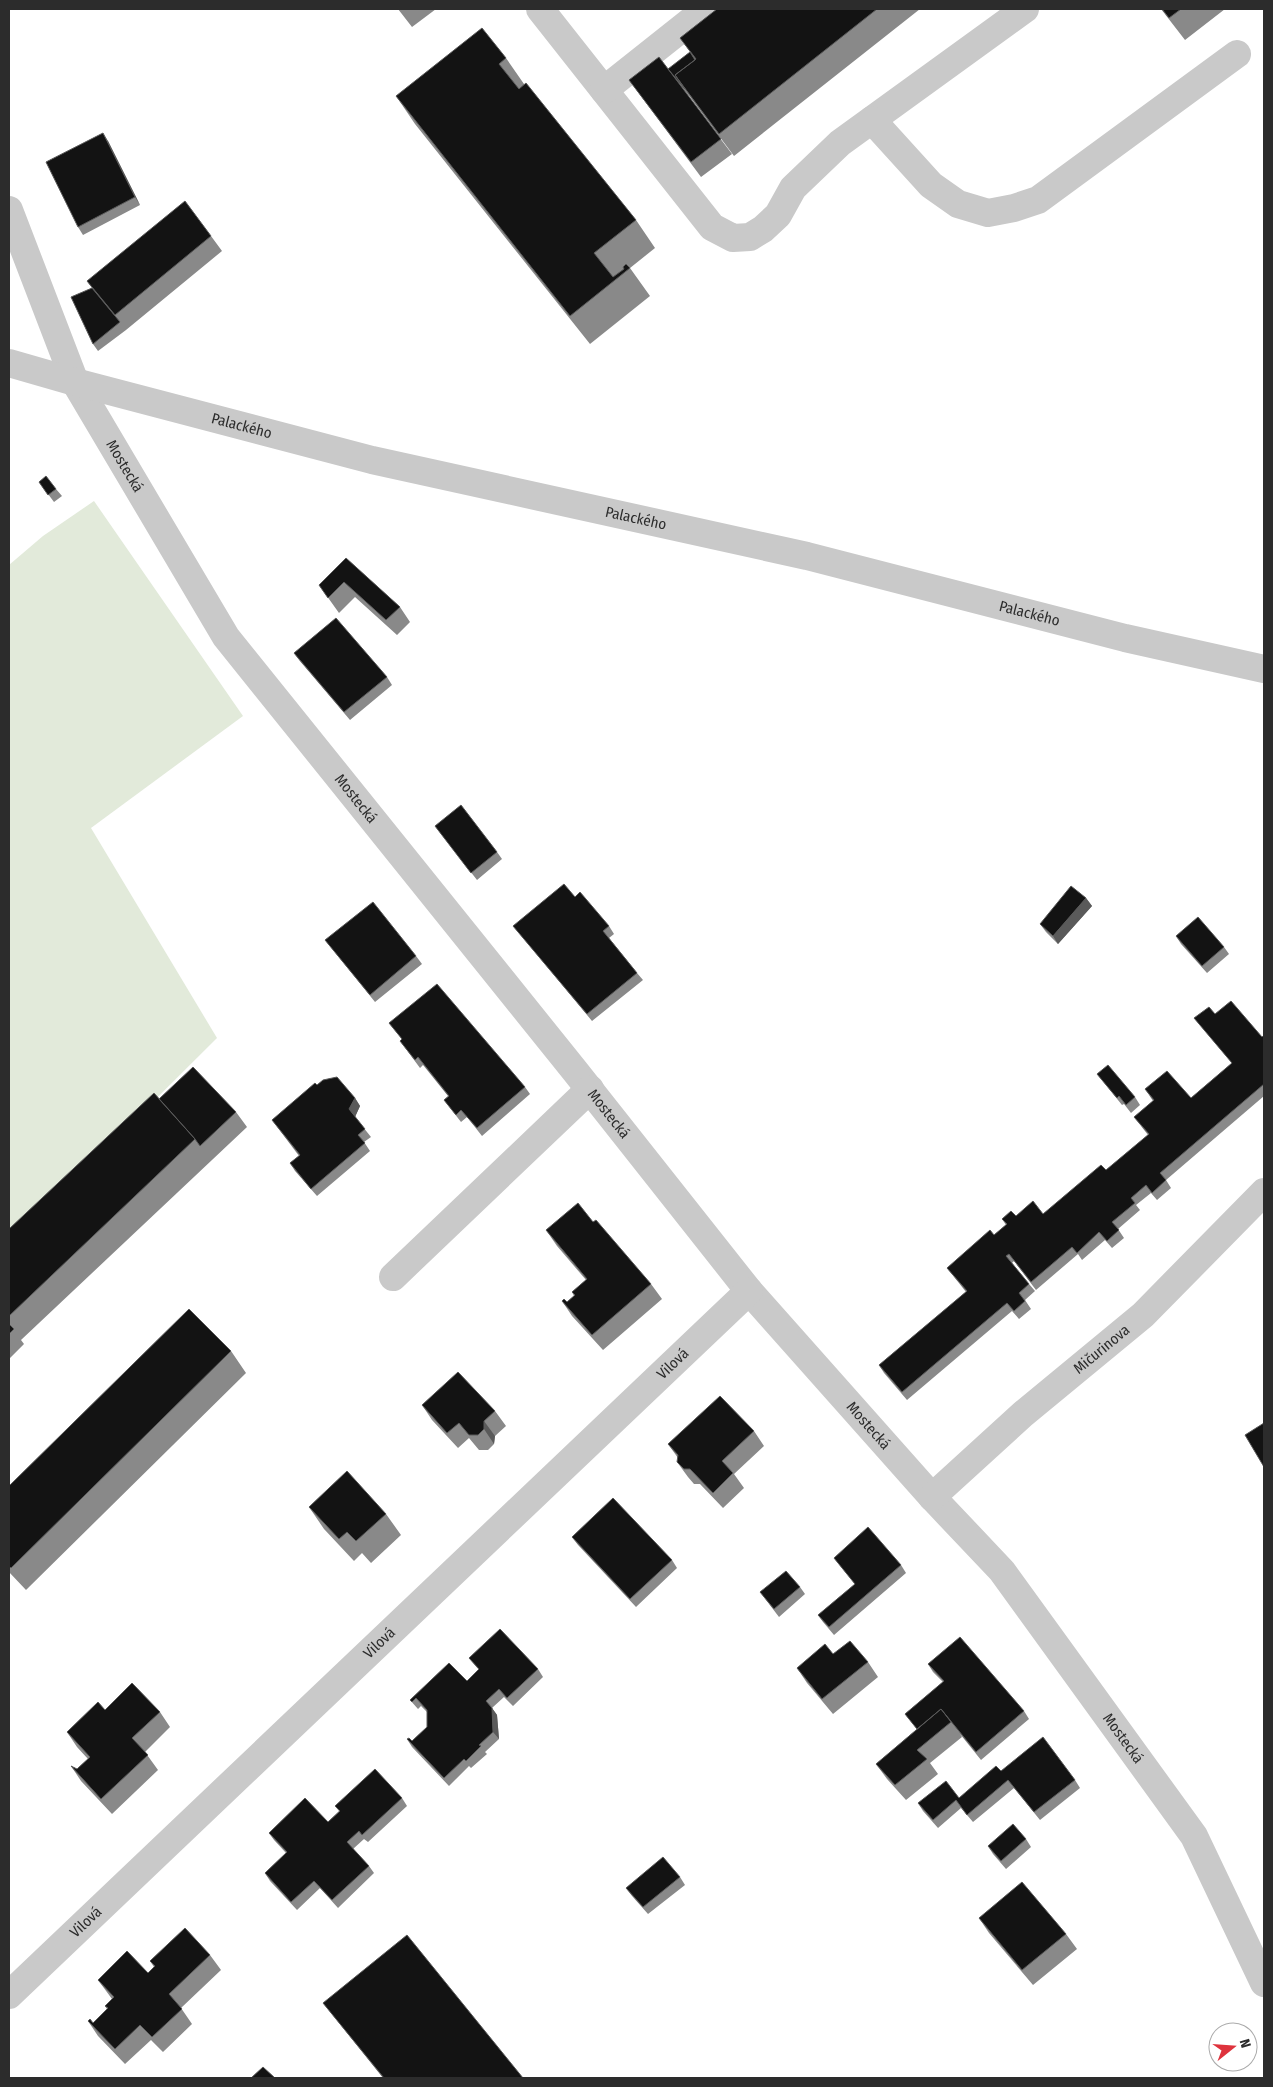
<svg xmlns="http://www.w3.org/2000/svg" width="1273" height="2087" viewBox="0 0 1273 2087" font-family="'Fira Sans Condensed',sans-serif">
	<rect width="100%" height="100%" fill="#fff"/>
	<!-- green -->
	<path fill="#e2eada" d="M94,501L243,716L91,828L217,1038L9,1245V565L43,536Z"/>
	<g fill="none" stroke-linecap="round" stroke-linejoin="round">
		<!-- minor -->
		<g stroke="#c9c9c9" stroke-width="28">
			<path d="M540,9L712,227L733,238L750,237L763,229L778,215L793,188L840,143L1025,9"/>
			<path d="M604,90L706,9"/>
			<path d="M872,120L931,185L958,204L988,213L1014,208L1038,200L1237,54"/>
			<path id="s1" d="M9,210L75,382L226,637L575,1071L749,1291L932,1497L1002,1571L1194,1836L1264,1983"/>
			<path id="s2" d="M9,363L75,382L372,460L807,556L1125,638L1264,669"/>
			<path d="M393,1277L590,1089"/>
			<path id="s3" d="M932,1497L1023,1414L1143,1315L1264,1192"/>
			<path id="s4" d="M9,1995L749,1291"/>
		</g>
	</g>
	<!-- wall -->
	<path fill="#898989" d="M398,9H436L412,27Z
		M717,9H920L734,156L690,97L679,84L732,154L701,177L629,80L668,70L690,52L680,38Z
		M1161,9H1225L1185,40Z
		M506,58L524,84L636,220L655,248L630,268L650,296L590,344L415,124L396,96Z
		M108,141L140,205L83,235L78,227Z
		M211,236L222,251L126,330L98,351L93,344L92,288L87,281Z
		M39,482L56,489L62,496L54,502Z
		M346,558L400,607L410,622L397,635L355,597L339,613L319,585Z
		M294,653L387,677L392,685L350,720L299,660Z
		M435,826L497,852L502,859L477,880Z
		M575,897L609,926L614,934L609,938L637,973L643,980L592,1021L519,933L513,926Z
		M1086,898L1092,906L1058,944L1046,932L1040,924Z
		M1176,936L1224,947L1229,954L1207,973L1181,944Z
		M325,940L416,956L422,964L375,1002Z
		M1215,1014L1262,1037L1264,1035V1096L1166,1180L1171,1188L1157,1200L1151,1193L1136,1205L1140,1210L1118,1229L1124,1238L1112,1248L1105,1240L1082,1260L1078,1254L1036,1290L1014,1261L1012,1263L1029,1284L1035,1291L1025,1300L1031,1309L1019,1319L1012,1311L907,1400L884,1373L879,1365L966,1292L947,1268L994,1235L1006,1225L1002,1219L1016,1216L1043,1214L1106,1170L1148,1135L1134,1117L1153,1101L1145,1089L1191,1098L1232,1063L1200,1025L1194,1018Z
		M389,1023L525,1087L530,1094L482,1136L467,1117L461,1122L444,1100L448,1096L423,1065L420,1068L400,1041L402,1039Z
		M1097,1074L1135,1097L1140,1105L1131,1113L1124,1104L1122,1105Z
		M317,1085L355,1098L360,1106L355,1117L371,1137L364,1142L370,1151L317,1196L295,1171L290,1163L299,1156L272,1120Z
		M159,1099L236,1112L247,1127L21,1340L24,1344L9,1359V1229Z
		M593,1222L651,1284L662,1299L603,1350L572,1316L562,1301L567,1302L574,1296L572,1292L586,1280L557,1246L546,1230Z
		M231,1351L246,1373L26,1590L9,1572V1486Z
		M422,1405L495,1411L506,1426L495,1436L494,1444L488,1450H479L469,1438L458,1448L432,1420Z
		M754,1431L764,1446L734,1474L744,1488L723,1508L700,1484H694L688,1477L677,1462L678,1458L668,1444Z
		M309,1507L386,1514L401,1535L371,1563L362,1553L354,1561L324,1529Z
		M572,1537L672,1560L677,1568L636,1607L578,1545Z
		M834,1558L901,1565L906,1573L834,1635L823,1622L818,1615L855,1584Z
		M800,1587L805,1594L779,1617L760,1592Z
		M833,1654L868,1662L878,1677L833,1714L807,1683L797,1668Z
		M469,1658L538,1669L543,1677L513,1706L504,1697L492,1708L497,1715L499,1739L485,1752L487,1754L471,1768L469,1766L449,1786L412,1747L407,1739L412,1741L427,1727V1712L421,1706L418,1709L410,1700L467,1681L479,1670Z
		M928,1664L1024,1711L1029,1719L981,1760L960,1734L962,1737L930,1763L938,1774L906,1800L887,1779L876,1764L917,1729L905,1714L943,1682L933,1672Z
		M105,1710L160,1712L170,1727L145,1752L158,1770L112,1814L81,1781L71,1766L77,1769L88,1759L77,1747L67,1732Z
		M1001,1771L1075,1780L1080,1788L1040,1820L1014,1788L973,1822L961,1808L938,1828L923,1811L918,1803L959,1798Z
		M402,1798L407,1806L368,1842L364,1839L353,1849L369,1866L374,1873L338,1908L320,1888L297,1910L270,1881L265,1873L286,1853L274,1840L269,1833L328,1822L339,1811L335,1806Z
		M1026,1839L1031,1847L1006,1869L993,1854L988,1846Z
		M680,1877L685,1885L648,1914L632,1896L626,1888Z
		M979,1918L1066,1934L1077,1949L1033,1985L989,1933Z
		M210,1955L221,1970L181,2008L192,2024L163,2052L151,2040L125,2064L98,2036L88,2021L93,2023L107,2009L105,2006L112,1999L98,1980L148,1973L154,1967L150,1961Z
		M323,2003L523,2078H383Z"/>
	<!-- shaded-wall -->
	<path fill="#5a5a5a" d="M103,133L108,141L140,205L135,197Z
		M1086,898L1092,906L1058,944L1053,936Z
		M355,1098L360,1106L355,1117L349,1109Z
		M484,1421L495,1436L494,1444L484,1429Z
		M492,1708L497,1715L499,1739L493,1732Z"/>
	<!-- building -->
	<path fill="#131313" stroke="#5a5a5a" d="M717,9H877L719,134L675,75L696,59L680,38Z
		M1162,9H1181L1169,18Z
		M482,28L506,58L499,64L519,89L526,83L636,220L594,253L613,277L624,269L623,267L626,264L630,268L570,316L396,96Z
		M690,52L695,60L675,75L685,89L668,69Z
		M659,57L721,139L691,162L629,80Z
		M103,133L135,197L78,227L46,162Z
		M185,201L211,236L115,315L87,281Z
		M92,288L120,322L93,344L71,297Z
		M46,476L56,489L48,495L39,482Z
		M346,558L400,607L386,620L344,582L328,598L319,585Z
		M336,618L387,677L344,712L294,653Z
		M461,805L497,852L471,873L435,826Z
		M564,884L575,897L580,892L609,926L603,931L637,973L587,1014L513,926Z
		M1071,886L1086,898L1053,936L1040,924Z
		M373,902L416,956L370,995L325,940Z
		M1198,917L1224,947L1202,966L1176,936Z
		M437,984L525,1087L477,1128L461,1110L456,1115L444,1100L449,1096L418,1057L415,1060L400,1041L402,1039L389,1023Z
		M1231,1001L1262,1037L1264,1035V1084L1160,1173L1166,1180L1152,1193L1146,1185L1131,1198L1135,1203L1112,1222L1119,1230L1107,1241L1099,1232L1077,1253L1072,1247L1031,1282L1009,1254L1006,1256L1029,1284L1019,1293L1025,1301L1014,1311L1007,1303L902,1392L879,1365L967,1291L947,1268L990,1230L994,1235L1007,1224L1002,1219L1011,1211L1016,1216L1033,1201L1043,1214L1101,1165L1106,1170L1149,1134L1134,1117L1154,1100L1145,1089L1167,1071L1191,1098L1232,1063L1194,1018L1209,1007L1215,1014Z
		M1108,1065L1135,1097L1126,1105L1119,1096L1117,1098L1097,1074Z
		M193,1067L236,1112L200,1146L195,1139L159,1099Z
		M337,1077L355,1098L349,1109L365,1129L358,1135L365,1143L311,1189L290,1163L300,1155L272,1120L315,1083L317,1085L323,1080Z
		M154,1093L195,1139L9,1316V1229Z
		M578,1203L593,1222L596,1220L651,1284L592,1335L562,1301L564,1299L567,1302L575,1295L572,1292L587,1279L546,1230Z
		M189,1309L231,1351L11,1568L9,1566V1486Z
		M9,1324L14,1329L9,1334Z
		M458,1372L495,1411L484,1421V1429L478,1435H469L459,1423L447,1433L422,1405Z
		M720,1396L754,1431L722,1461L733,1473L713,1493L690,1469H684L677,1462L678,1455L668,1444Z
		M1264,1423V1467L1245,1435Z
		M347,1471L386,1514L356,1541L347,1532L339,1539L309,1507Z
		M613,1498L672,1560L630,1599L572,1537Z
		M868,1527L901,1565L829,1627L818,1615L855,1584L834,1558Z
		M786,1571L800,1587L774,1609L760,1592Z
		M500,1629L538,1669L507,1698L499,1689L486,1701L492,1708L493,1732L479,1745L481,1746L466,1761L464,1759L444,1778L407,1739L409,1738L412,1741L427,1727V1710L416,1698L412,1702L410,1700L449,1663L467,1681L479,1669L469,1658Z
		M960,1637L1024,1711L976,1752L941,1709L917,1729L905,1714L944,1681L928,1664Z
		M850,1641L868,1662L822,1699L797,1668L825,1644L833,1654Z
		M132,1683L160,1712L132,1738L148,1755L101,1799L71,1766L77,1769L90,1757L67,1732L98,1702L105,1710Z
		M941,1709L951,1722L917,1750L927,1759L895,1785L876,1764Z
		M1043,1737L1075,1780L1034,1812L1008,1780L967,1815L956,1800L933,1820L918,1803L946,1781L959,1798L996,1766L1001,1771Z
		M375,1769L402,1798L362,1835L359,1831L347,1842L369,1866L332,1900L314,1881L291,1902L265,1873L287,1852L269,1833L305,1798L328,1822L340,1811L335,1806Z
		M1013,1824L1026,1839L1001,1861L988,1846Z
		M663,1857L680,1877L643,1907L626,1888Z
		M1022,1882L1066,1934L1022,1970L979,1918Z
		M185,1928L210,1955L169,1994L182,2009L152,2037L140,2025L115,2049L88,2021L90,2019L93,2023L108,2008L105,2006L114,1997L98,1980L127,1951L148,1973L155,1966L150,1961Z
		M407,1935L523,2078H384L323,2003Z
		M263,2067L275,2078H251Z"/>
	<g text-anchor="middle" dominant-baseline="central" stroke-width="5" stroke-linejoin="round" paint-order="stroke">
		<!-- street labels -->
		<g font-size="15" fill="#2c2c2c" stroke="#fff">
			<text stroke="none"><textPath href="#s2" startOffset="241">Palackého</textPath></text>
			<text stroke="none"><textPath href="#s1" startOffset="282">Mostecká</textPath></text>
			<text stroke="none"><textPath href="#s2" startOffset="646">Palackého</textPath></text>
			<text stroke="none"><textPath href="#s2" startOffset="1051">Palackého</textPath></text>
			<text stroke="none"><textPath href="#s1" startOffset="688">Mostecká</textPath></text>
			<text stroke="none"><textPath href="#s1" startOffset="1092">Mostecká</textPath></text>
			<text stroke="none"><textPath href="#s3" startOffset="225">Mičurinova</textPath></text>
			<text stroke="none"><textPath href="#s4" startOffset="916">Vilová</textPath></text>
			<text stroke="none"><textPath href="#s1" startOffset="1498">Mostecká</textPath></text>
			<text stroke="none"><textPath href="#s4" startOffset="511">Vilová</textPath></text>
			<text stroke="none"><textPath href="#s1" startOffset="1902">Mostecká</textPath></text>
			<text stroke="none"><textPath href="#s4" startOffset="106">Vilová</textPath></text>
		</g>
	</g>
	<!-- border -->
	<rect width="1273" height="2087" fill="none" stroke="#2c2c2c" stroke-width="20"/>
	<!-- north arrow -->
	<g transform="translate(1233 2047) rotate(73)"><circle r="24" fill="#ffffff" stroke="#ababab"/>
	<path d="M0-4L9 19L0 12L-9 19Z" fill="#de333d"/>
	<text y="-8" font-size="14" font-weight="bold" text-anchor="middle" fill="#2c2c2c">N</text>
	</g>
</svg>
